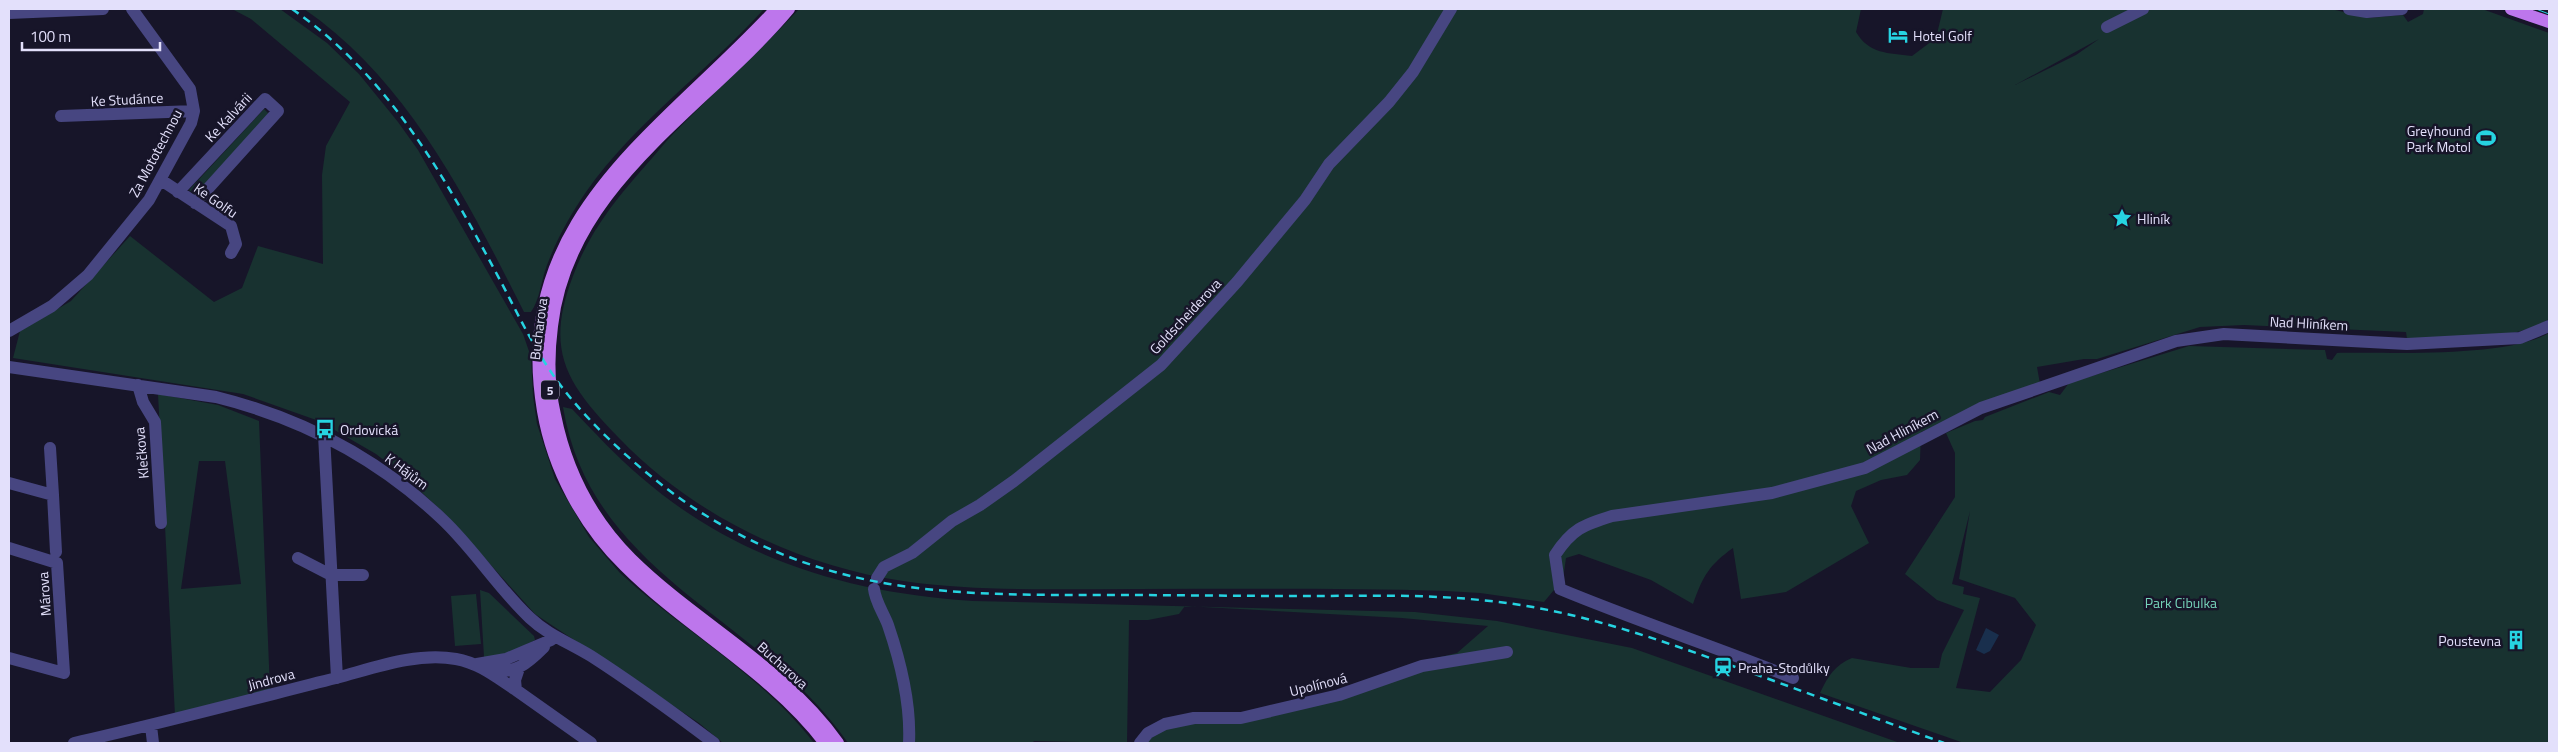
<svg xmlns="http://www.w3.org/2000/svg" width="2558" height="752" viewBox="0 0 2558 752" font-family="'Titillium Web',sans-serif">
	<rect width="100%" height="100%" fill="#171529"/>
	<!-- green -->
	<path fill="#183230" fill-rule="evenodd" d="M232,9H280L327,43L359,74L398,122L418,150L523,334L531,357L533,396L537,424L555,479L589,537L620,573C683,631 762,675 814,743H723L699,723L535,614L444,513L404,476L376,454L319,421L243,394L13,358L20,331L71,301L130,236L214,302L242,288L258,246L323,264L322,175L326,146L350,102L251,19Z
		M304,9H764C708,71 635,122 586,192C570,215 557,239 547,265C541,281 540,299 531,312H524C468,202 409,81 304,9Z
		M799,9H1861L1856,32C1869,54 1888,53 1912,56L1936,38L1943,9H2331L2369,18L2403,15L2408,22L2423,14L2424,9H2482L2549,33V319C2512,343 2450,337 2407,339L2406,332L2244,325L2200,327L2097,359H2084L2037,367L2040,384L1921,432L1920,460L1907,475L1881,480L1856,491L1851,506L1869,543L1786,592L1741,599L1733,548C1709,565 1703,576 1693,604L1651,580L1626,571L1579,554L1566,558L1563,579L1544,602L1480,593L1446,591C1342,588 1239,589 1136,589C1059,589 980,592 903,581C798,566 693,515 619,438C567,384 544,352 573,276C589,232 616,199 646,165C656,154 664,143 674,133C715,91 759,52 799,9ZM2099,39L2076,55L2015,85Z
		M264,109L270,115L196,196L189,190Z
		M2549,333V743H1964L1820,693C1828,676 1835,665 1852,658L1911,668H1939L1942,654L1964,610L1937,600L1905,574L1955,497V453L1946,433L1975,421L1983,420L1985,417L2049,392L2060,395L2069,383L2189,346L2322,350H2325L2327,359L2332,360L2337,353C2391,352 2505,358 2549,333ZM1970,511L1959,579L2015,598L2036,625L2021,660L1990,692L1956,688L1980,598L1963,594L1964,587L1952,584Z
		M158,394L218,405L259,421L270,690L175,715ZM199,461H225L241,584L181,589Z
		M563,407L572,409C595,433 617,457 642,478C737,560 850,593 973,601L1415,612L1497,621L1632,648L1900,743H1135L1145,731L1248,713L1309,699L1432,659L1457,653L1488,626L1402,618L1185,606L1179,614L1148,620H1129L1127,743L1034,741L1032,743H848C762,617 591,577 563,407Z
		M480,590L489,593L534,636L535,640L501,658L484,657Z
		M476,594L481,644L455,646L451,596Z"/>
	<!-- water -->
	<path fill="#192f4d" d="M1986,628L1999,635L1990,651L1984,654L1976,650Z"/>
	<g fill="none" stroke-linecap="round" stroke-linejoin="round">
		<!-- minor -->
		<path stroke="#474681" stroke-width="12" d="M2349,9L2367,12L2402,9
			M9,13L103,9
			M2107,27L2143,9
			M61,116L194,111
			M161,180L231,226L236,244L231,253
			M178,192L265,99L278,111L195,203
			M9,331L52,306L88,275L149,200L191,123L194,111L190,89L132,9
			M9,367L216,397C301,418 379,459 442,519C474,549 498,588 530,618C548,635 570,643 591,656C633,683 674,713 714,743
			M138,385L143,402L155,422L161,523
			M324,435L337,678
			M9,483L53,495L50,448
			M53,495L56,552
			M9,548L57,563L64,673L9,658
			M298,558L331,575H363
			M877,578L884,567L912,553L952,521L980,505L1014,481L1161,365L1237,282L1305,200L1329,164L1389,102L1413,72L1451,9
			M874,589C875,601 884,614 888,625C901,663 911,703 909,743
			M477,664L506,659L551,640
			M519,668L515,680L516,690L591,743
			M490,672C517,672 525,666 544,647
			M1793,678C1716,647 1637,621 1560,589L1555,555C1572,529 1583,525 1612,516L1772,493L1865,468L1981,408L2176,341L2224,334L2407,344L2520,338L2549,326
			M151,726L153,743
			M74,743C162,723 249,700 336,678C374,668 416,652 456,659C479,663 496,677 516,690
			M1140,743L1148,733L1165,724L1194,718H1241L1339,695L1422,666L1507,652"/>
		<!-- major -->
		<path stroke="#bd76ec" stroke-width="12" d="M776,9C663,132 510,217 543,411C553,469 583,525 625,566C688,629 770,671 825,743
			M789,9C704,110 568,184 552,326C548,357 548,385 555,415C566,470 591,519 631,559C697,624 783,666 838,743
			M2511,9L2549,22"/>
		<!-- tram -->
		<path stroke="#26d3e1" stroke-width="1" d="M2536,9L2549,14"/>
		<!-- rail -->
		<path stroke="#26d3e1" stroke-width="2.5" stroke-dasharray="8 6" stroke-linecap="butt" d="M292,9C385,73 441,170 493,267C515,307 533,349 561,386C596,432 656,485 705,515C838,597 959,595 1109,595C1174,595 1239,596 1304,596C1362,596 1422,594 1480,600C1574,608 1663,641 1752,673C1816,696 1880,720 1944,743"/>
	</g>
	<!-- icons -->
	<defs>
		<symbol id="hotel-bare" viewBox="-9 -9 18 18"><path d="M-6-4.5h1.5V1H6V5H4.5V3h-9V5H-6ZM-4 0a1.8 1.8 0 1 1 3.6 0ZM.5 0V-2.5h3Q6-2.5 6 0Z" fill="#26d3e1" stroke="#171529" stroke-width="2.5" paint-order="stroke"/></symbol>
		<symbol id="stadium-bare" viewBox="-9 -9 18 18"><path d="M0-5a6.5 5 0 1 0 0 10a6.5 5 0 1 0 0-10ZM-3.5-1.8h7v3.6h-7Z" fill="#26d3e1" stroke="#171529" stroke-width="2.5" paint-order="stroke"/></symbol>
		<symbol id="sight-bare" viewBox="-9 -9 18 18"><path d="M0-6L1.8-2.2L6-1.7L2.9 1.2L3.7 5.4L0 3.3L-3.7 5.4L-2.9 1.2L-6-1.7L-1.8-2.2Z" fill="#26d3e1" stroke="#171529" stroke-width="2.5" paint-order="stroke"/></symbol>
		<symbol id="bus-bare" viewBox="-9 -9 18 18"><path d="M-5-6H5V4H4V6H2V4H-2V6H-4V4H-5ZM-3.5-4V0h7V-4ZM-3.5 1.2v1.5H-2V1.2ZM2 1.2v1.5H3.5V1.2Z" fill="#26d3e1" stroke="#171529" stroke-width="2.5" paint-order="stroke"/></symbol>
		<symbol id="building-bare" viewBox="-9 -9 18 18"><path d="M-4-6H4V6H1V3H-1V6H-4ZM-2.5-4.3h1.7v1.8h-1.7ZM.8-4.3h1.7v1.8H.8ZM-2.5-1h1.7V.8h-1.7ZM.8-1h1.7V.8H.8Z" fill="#26d3e1" stroke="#171529" stroke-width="2.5" paint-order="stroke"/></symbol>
		<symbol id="station-bare" viewBox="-9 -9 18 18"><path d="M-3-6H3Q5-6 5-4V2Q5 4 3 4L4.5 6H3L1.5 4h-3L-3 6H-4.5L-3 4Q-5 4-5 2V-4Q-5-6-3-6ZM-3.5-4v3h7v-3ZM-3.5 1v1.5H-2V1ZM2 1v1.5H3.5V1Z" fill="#26d3e1" stroke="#171529" stroke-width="2.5" paint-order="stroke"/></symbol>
	</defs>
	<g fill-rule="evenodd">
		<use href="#hotel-bare" x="1884" y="21" width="28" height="28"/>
		<use href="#stadium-bare" x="2472" y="124" width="28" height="28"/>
		<use href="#sight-bare" x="2108" y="204" width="28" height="28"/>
		<use href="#bus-bare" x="311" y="415" width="28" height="28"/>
		<use href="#building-bare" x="2502" y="626" width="28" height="28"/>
		<use href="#station-bare" x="1709" y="653" width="28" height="28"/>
	</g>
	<g text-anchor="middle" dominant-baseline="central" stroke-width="5" stroke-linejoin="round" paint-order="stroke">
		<!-- shield labels -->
		<rect fill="#171529" stroke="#a6a3bc" stroke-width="1" x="541" y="380.5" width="18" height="19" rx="4"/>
		<g font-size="12" font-weight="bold" fill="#e3e0fb">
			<text x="550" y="390">5</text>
		</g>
		<!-- poi labels -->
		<g font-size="14" fill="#e3e0fb" stroke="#171529" text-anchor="start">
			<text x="1913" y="35">Hotel Golf</text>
			<text x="2471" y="130" text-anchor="end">Greyhound<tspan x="2471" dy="16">Park Motol</tspan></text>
			<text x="2137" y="218">Hliník</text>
			<text x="340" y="429">Ordovická</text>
			<text x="2501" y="640" text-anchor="end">Poustevna</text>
			<text x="1738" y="667">Praha-Stodůlky</text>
		</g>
		<!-- street labels -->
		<g font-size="14" fill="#e3e0fb" stroke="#171529">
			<text transform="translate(127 99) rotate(-3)">Ke Studánce</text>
			<text transform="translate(228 117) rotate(-47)">Ke Kalvárii</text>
			<text transform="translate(155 153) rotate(-62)">Za Mototechnou</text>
			<text transform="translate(216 200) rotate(35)">Ke Golfu</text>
			<text transform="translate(1185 316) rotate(-47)">Goldscheiderova</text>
			<text transform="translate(2309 323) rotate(3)">Nad Hliníkem</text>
			<text transform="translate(538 329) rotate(-83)">Bucharova</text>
			<text transform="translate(1902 431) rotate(-28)">Nad Hliníkem</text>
			<text transform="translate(141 453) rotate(-95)">Klečkova</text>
			<text transform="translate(407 471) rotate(37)">K Hájům</text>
			<text transform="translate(44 594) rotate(-94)">Márova</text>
			<text transform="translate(783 665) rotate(42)">Bucharova</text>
			<text transform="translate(271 679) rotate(-15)">Jindrova</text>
			<text transform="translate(1318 684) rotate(-14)">Upolínová</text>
		</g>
		<!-- park labels -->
		<g font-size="14" fill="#75d2b9" stroke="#171529">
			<text x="2181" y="602">Park Cibulka</text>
		</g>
	</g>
	<!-- border -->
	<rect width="2558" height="752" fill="none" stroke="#e3e0fb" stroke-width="20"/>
	<!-- scale -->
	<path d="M22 42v8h138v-8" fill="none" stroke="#e3e0fb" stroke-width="2.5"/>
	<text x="30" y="42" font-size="15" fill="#e3e0fb" stroke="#171529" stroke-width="4" paint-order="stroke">100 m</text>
</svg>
